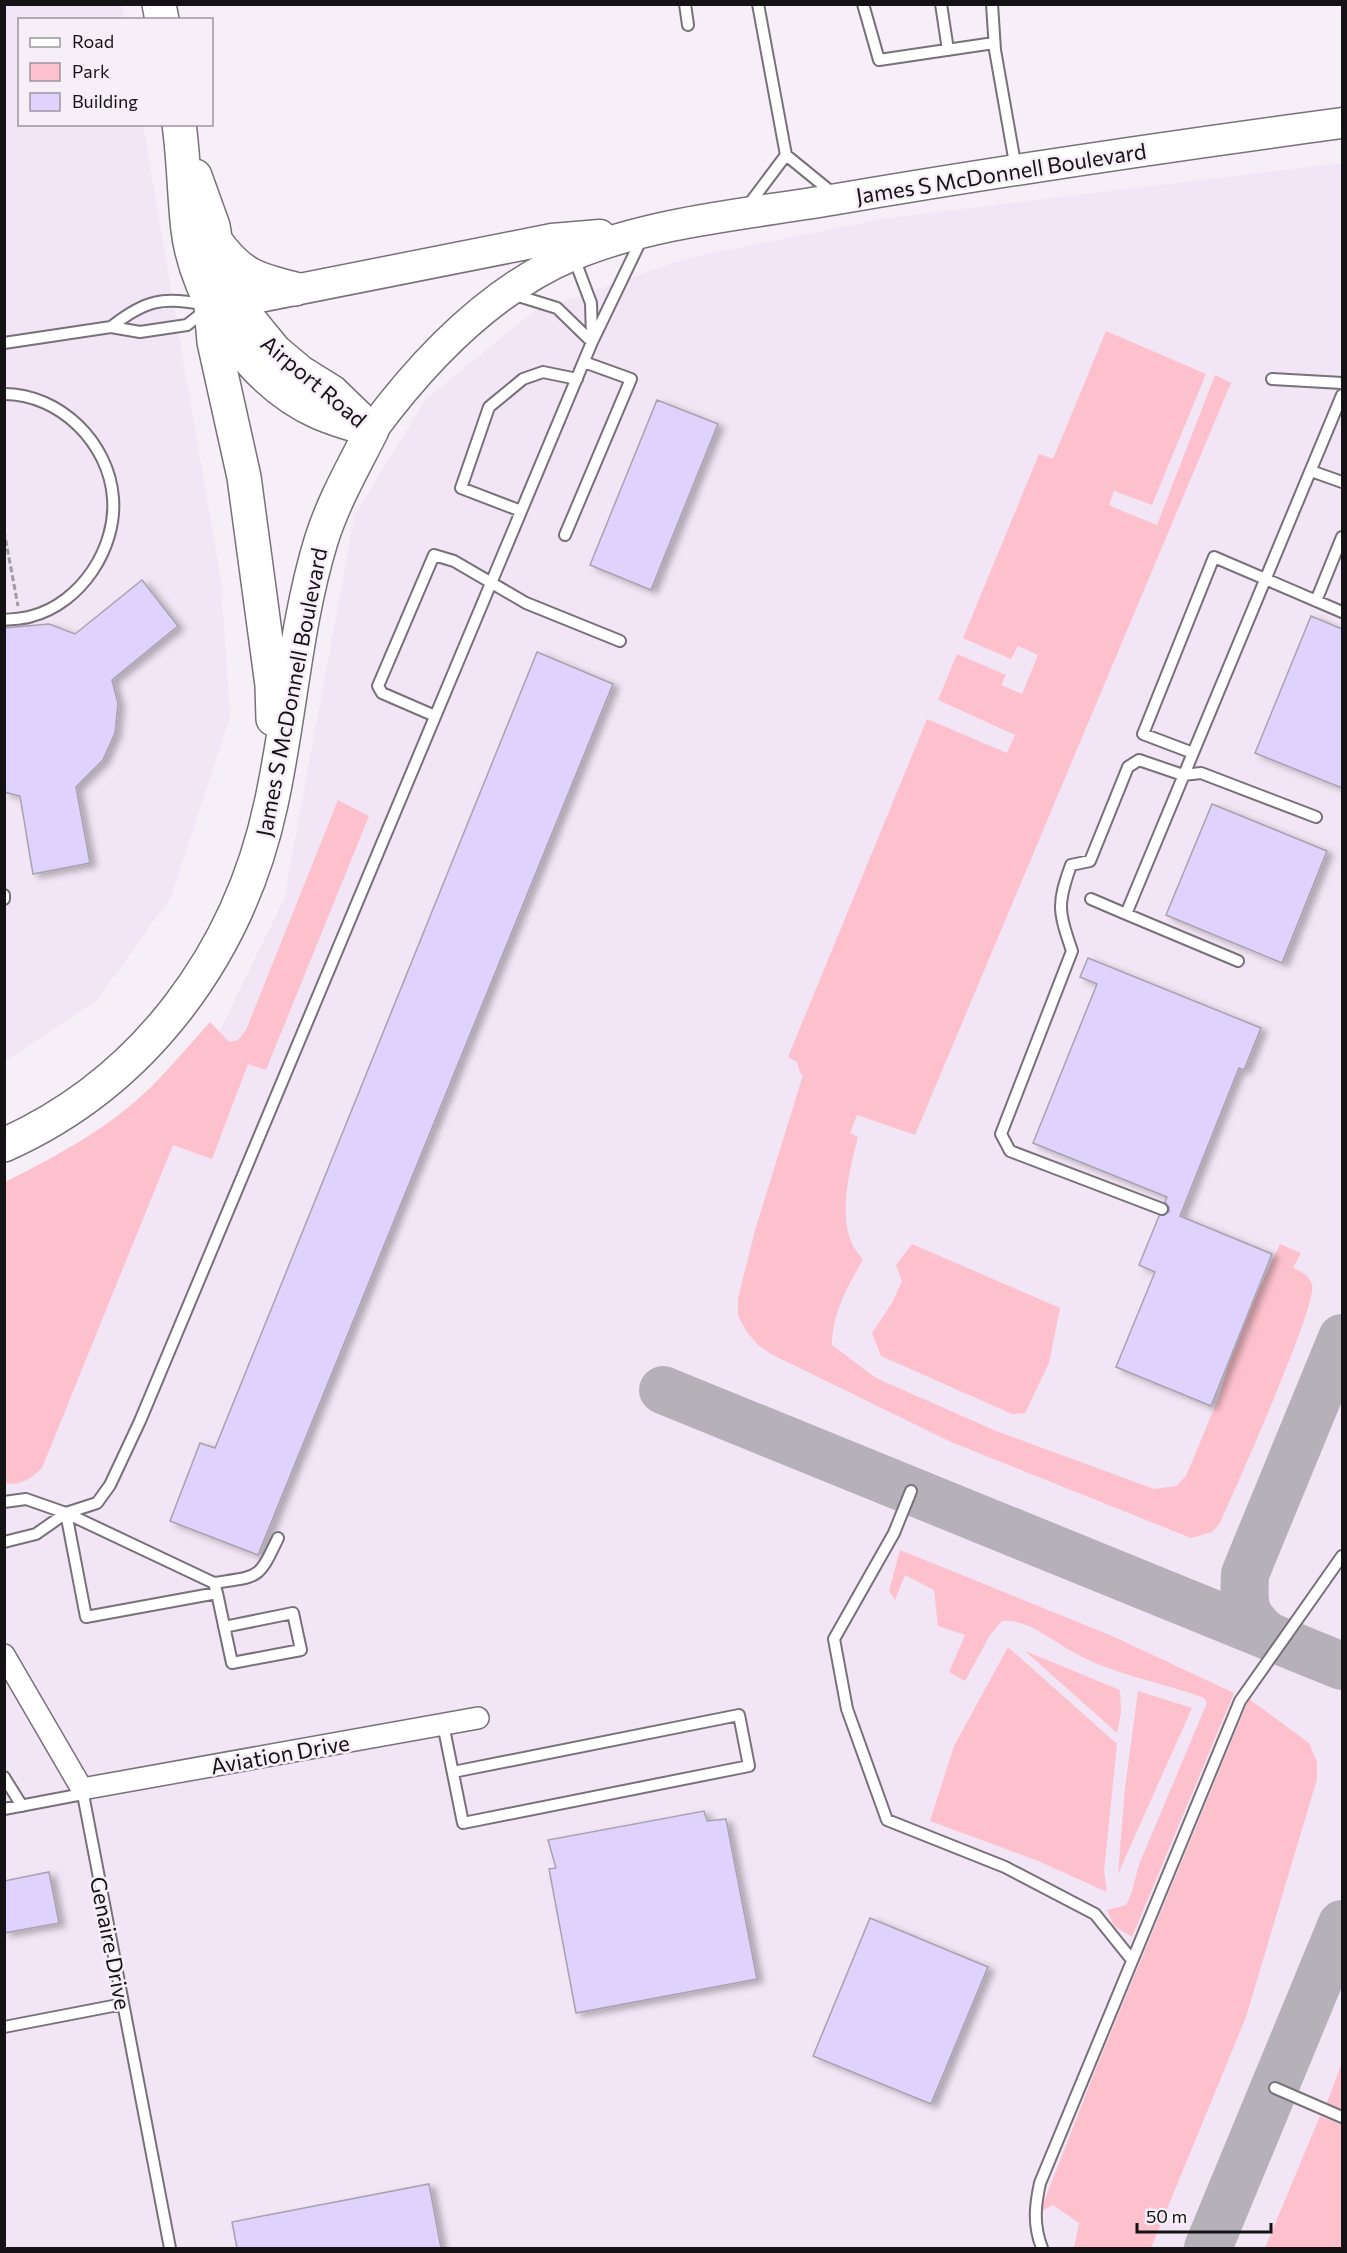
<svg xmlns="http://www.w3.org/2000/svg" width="1347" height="2253" viewBox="0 0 1347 2253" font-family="Commissioner,sans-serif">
	<defs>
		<filter id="shadow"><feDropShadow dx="6" dy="3.5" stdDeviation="3" flood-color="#0004"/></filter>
	</defs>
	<rect width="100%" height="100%" fill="#f7eff8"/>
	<!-- built -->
	<path fill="#f2e5f5" d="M5,5H122L125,19L20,20V124L143,125L221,581L230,717L171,897L97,1000L5,1061Z
		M1342,163V2248H5L4,1196L138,1118L219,1032L284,899L355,514L426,399L533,312L687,258L888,218Z"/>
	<!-- green -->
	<path fill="#fdc1cd" d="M1106,331L1206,374L1152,505L1114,491L1109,505L1115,508L1157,525L1215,375L1231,383L915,1135L857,1115L850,1133L858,1137C849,1172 833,1231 863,1259C848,1287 832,1312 832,1345L876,1378L996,1431L1154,1489L1176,1486L1186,1476L1219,1397L1235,1341L1280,1244L1301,1253L1293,1268C1302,1272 1309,1275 1312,1285C1318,1304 1234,1492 1220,1523L1212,1532L1191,1538L951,1442L771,1354L758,1345L747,1332L738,1316V1298L756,1227L803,1075L800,1073L797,1062L788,1057L927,719L1007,753L1015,735L938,700L957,654L1006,675L1001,685L1022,694L1038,655L1018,646L1011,659L963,638L1039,454L1053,459Z
		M338,800L369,816L266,1070L248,1064L212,1159L173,1145L42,1468C31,1479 20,1486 5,1483V1182C57,1156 109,1128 151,1087C171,1067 190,1044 210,1022L229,1042L238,1040L246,1030Z
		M912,1244L1060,1308L1049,1363L1025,1413L1012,1414L881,1356L872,1333L892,1303L902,1281L896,1265Z
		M900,1550L1112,1636L1234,1693L1132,1937L1114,1926L1107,1910L1126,1905C1134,1891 1135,1876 1140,1862L1207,1703L1204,1698C1161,1682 1114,1675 1073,1652C1052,1641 1027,1618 1002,1621L990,1635L965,1681L949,1672L965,1635L938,1626L934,1590L905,1575L895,1600L889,1591Z
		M1008,1647L1117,1744L1104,1871L1107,1892L1038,1861L930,1821L954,1746Z
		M1025,1651L1120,1690L1121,1713L1117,1733Z
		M1138,1691L1192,1708L1118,1874L1125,1788Z
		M1249,1699L1309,1743L1317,1762V1779L1246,2017L1151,2248H1074L1079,2223L1053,2205L1040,2212L1095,2071Z
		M1342,2063V2111L1326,2105Z
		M1320,2116L1342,2125V2248H1265Z"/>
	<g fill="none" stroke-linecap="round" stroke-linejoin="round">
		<!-- taxiway -->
		<path stroke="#b6b0b8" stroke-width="48" d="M663,1390L1342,1666
			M1268,1636C1242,1614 1244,1606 1245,1574L1342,1338
			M1208,2248L1342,1924"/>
	</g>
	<!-- building -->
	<path fill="#dfd2fc" stroke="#a6a3ad" stroke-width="1.5" filter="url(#shadow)" d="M657,400L718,424L651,590L590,565Z
		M142,580L178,626L112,680L118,703L115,733L103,760L76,787L90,863L33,874L20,796L4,792V628L49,624L75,634Z
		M1311,616L1342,629V788L1255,753Z
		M537,652L613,684L258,1555L170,1521L200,1443L215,1448Z
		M1212,804L1327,851L1282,963L1166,915Z
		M1088,958L1261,1028L1244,1070L1239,1068L1180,1216L1272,1254L1211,1406L1116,1367L1155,1272L1139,1265L1159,1216L1169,1212V1207L1165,1202L1167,1197L1033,1143L1097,984L1080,977Z
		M704,1811L707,1821L726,1819L757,1979L576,2013L549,1869L556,1868L548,1840Z
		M49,1872L59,1923L4,1933V1881Z
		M870,1918L988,1967L931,2104L813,2056Z
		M429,2184L441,2248H237L232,2222Z"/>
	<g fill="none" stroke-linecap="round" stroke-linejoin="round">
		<defs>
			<path id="lane" d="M685,4L688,25
				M758,4L786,155
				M863,4L879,60L994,43
				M941,4L948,50
				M992,4L995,50L1016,169
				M747,207L786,155L835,195
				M574,258L591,303L592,338
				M512,294L557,308L592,342
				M111,327C145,300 163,296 205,305
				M4,343L111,327L140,332L187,325L206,310
				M1272,379L1342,383
				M4,394C60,394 109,443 113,498C117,548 81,603 32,616C23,619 13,619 4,620
				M1311,471L1342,482
				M521,511L461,488L489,407L523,379L543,372L577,379
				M565,535L631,379L584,362
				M1316,601L1342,537
				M435,716L382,693L378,686L434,555L454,561L526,603L620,641
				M1193,753L1143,734L1214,557L1342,612
				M4,895V899
				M1091,899L1126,914
				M1238,961L1126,914L1342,395
				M1162,1209L1010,1151L1001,1134L1072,951C1058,910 1057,904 1071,865L1090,861L1128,767L1139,760L1183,775L1201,773L1316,817
				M911,1491L894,1533L834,1639L847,1709L887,1820L1005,1867L1095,1914L1132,1960
				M4,1502L26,1499L66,1513L214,1583L217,1593
				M4,1542L36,1534L66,1513
				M214,1583C260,1576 258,1580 278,1538
				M224,1627L293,1613L301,1650L232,1663L217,1593L86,1617L66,1513L97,1503L110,1485L140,1421L592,342L642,238
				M443,1724L463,1823L749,1766L739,1715L453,1772
				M4,1777L22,1806
				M82,1789L170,2248
				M4,1809L83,1794
				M4,2027L123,2004
				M1275,2088L1342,2117
				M1042,2248C1033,2225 1035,2206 1040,2183L1240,1701L1342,1556"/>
			<path id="street" d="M4,1655L82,1789L478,1718"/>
			<path id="secondary" d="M214,306L552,239L600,235
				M372,430C423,361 492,289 573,255C652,222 747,214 831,200C1001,171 1171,146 1342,123"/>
			<path id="primary" d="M159,4L162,20
				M179,124C184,159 184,195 188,230C197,302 252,383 320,413C336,420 355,425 372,430
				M195,176L213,226L218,255L234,301L275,351L300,372L332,392L364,423
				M217,243C240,275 258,280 295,289
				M211,306L214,342L244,477L272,685L273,719
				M4,1145C145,1082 239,953 271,804C290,718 295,626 321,541C333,502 354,466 372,430"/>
		</defs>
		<!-- lane casing -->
		<use href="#lane" stroke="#787179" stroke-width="14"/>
		<!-- street casing -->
		<use href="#street" stroke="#787179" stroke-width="24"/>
		<!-- secondary casing -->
		<use href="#secondary" stroke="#787179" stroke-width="33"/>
		<!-- primary casing -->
		<use href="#primary" stroke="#787179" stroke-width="36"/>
		<!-- path -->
		<path stroke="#a19ba2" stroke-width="3" stroke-dasharray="6 3" stroke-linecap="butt" d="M4,531L18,606"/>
		<!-- lane -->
		<use href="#lane" stroke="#fff" stroke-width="10"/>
		<!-- street -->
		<use href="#street" stroke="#fff" stroke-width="21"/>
		<!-- secondary -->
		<use href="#secondary" stroke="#fff" stroke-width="30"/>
		<!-- primary -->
		<use href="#primary" stroke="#fff" stroke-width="33"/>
	</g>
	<g text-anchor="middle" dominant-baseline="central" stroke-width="5" stroke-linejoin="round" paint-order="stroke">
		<!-- street labels -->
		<g font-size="22" fill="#151215" stroke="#f7eff8">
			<text transform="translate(1001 173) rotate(-9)">James S McDonnell Boulevard</text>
			<text transform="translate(314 381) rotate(40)">Airport Road</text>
			<text transform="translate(291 692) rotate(-79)">James S McDonnell Boulevard</text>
			<text transform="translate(280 1754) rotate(-10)">Aviation Drive</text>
			<text transform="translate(111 1943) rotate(79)">Genaire Drive</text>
		</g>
	</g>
	<!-- border -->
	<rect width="1347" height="2253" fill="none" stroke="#151215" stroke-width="12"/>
	<!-- legend -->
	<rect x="18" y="18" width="195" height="108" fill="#f7eff8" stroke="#9d979d" stroke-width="1.5"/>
	<rect x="30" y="38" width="30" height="9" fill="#ffffff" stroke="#9d979d" stroke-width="1.5"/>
	<text x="72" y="48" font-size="18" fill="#151215">Road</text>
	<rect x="30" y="63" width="30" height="18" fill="#fdc1cd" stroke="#9d979d" stroke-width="1.5"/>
	<text x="72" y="78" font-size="18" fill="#151215">Park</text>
	<rect x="30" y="93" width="30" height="18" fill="#dfd2fc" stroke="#9d979d" stroke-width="1.5"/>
	<text x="72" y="108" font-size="18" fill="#151215">Building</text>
	<!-- scale -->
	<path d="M1137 2223v9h134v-9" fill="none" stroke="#151215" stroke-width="3"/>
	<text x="1146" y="2223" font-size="18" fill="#151215" stroke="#f7eff8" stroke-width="4.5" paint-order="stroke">50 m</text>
</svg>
